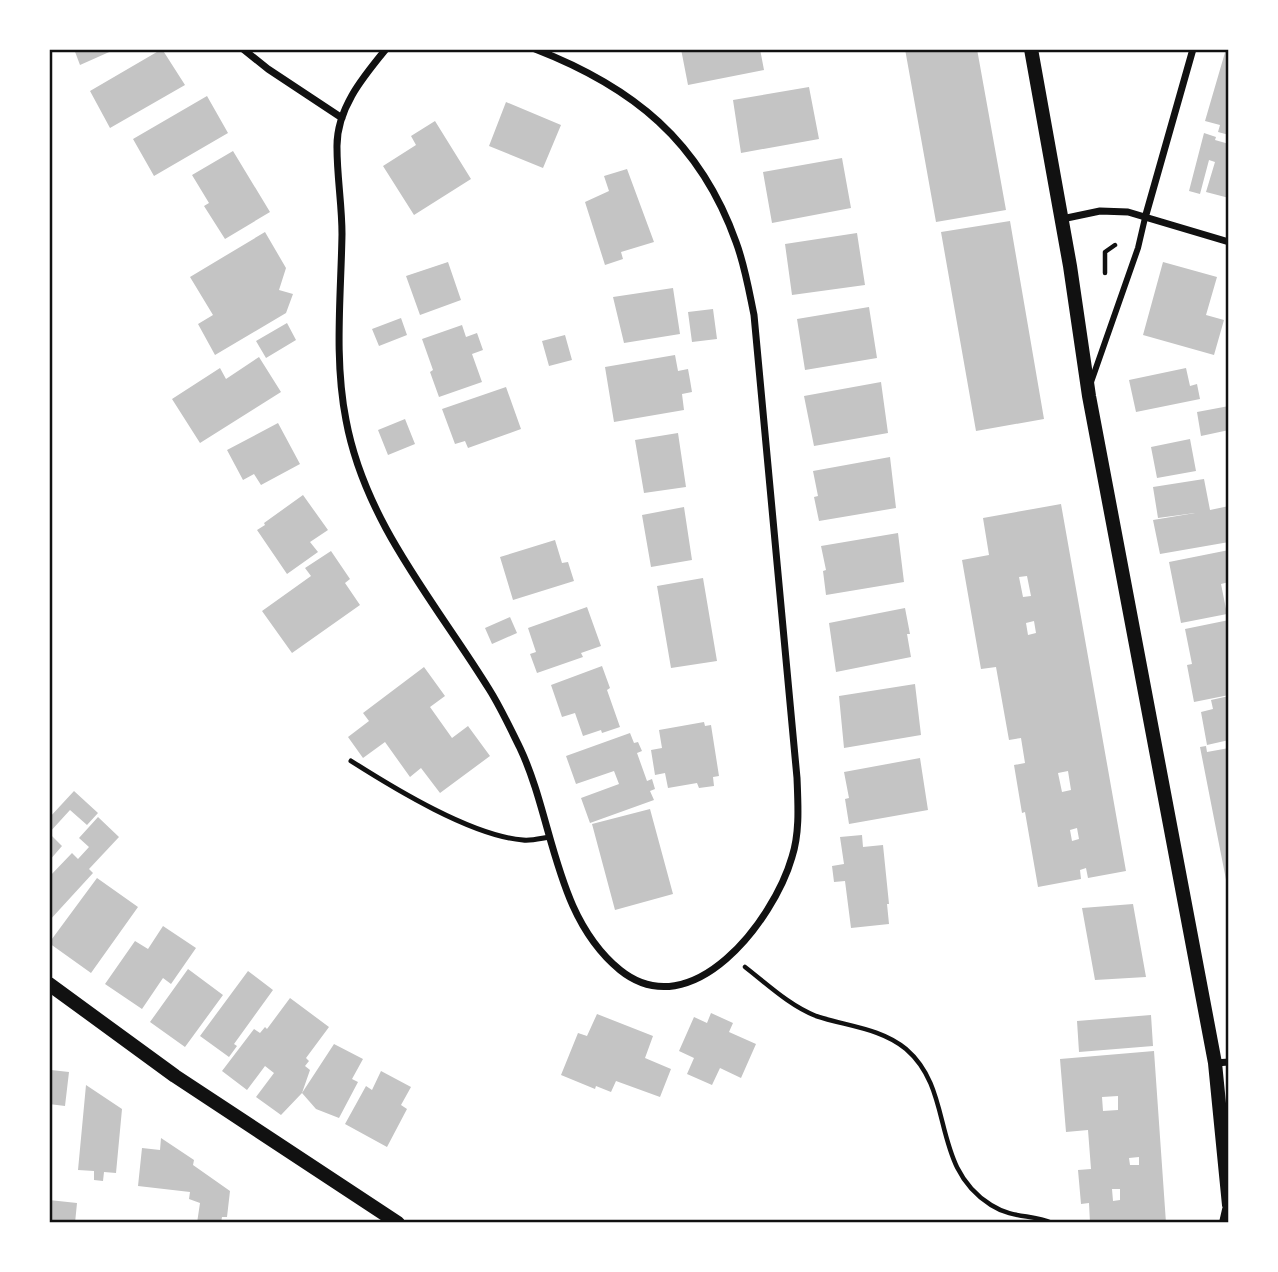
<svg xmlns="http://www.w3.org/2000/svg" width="1278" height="1272" viewBox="0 0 1278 1272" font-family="'Roboto Condensed',sans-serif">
	<rect width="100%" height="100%" fill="#fff"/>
	<!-- building -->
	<path fill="#c4c4c4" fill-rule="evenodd" d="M74,49H116L80,65Z
		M162,49L185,85L110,128L90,91Z
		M681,49H760L764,70L688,85Z
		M905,49H977L1006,210L936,222Z
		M1226,49H1229V135L1218,132L1220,125L1205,121Z
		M809,87L819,139L741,153L733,100Z
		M207,96L228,133L154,176L133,139Z
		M506,102L561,125L543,168L489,146Z
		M435,121L471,179L414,215L383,166L416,145L411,136Z
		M1204,133L1216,137L1215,140L1229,144V198L1206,192L1215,162L1209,160L1200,194L1189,191Z
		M233,151L270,212L225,239L204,206L209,203L192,175Z
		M842,158L851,208L772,223L763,172Z
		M627,169L654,242L621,252L623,259L605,265L585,202L609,191L604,176Z
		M1010,221L1044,419L976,431L941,232Z
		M265,232L286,268L279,290L293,294L286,313L215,355L198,324L213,315L190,277Z
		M857,233L865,285L792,295L785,244Z
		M448,262L461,300L420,315L406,276Z
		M1163,262L1217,277L1206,315L1224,320L1214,355L1143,335Z
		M673,288L680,334L624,343L613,297Z
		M869,307L877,358L805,370L797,319Z
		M713,309L717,339L692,342L688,312Z
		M401,318L407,335L379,346L372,329Z
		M287,323L296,340L266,358L256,341Z
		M462,325L466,337L477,333L483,350L472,354L482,382L439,397L430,372L433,370L422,339Z
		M565,335L572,360L549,366L542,341Z
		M675,355L678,371L688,369L690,380L692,392L682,394L684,410L614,422L605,367Z
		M259,357L281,392L200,443L172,399L220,368L226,379Z
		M1186,368L1190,386L1197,384L1200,399L1136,412L1129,380Z
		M881,382L888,433L814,446L804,396Z
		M506,387L521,429L468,448L465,441L455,444L442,409Z
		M1229,406V430L1201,436L1197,412Z
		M405,419L415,444L388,455L378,430Z
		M278,423L300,464L261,485L254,474L243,480L227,450Z
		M678,433L686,487L644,493L635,440Z
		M1190,439L1196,471L1157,478L1151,447Z
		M890,457L896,508L819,521L814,497L818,496L813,471Z
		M1204,479L1210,510L1229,506V542L1160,554L1153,520L1195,513L1158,518L1153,487Z
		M303,495L328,530L310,542L318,552L287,574L257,530L265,525L264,523Z
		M1061,504L1126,871L1088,878L1086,868L1080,870L1081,879L1038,887L1025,812L1022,813L1014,765L1025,763L1021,738L1009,740L996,667L981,669L962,560L989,555L983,518ZM1027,576L1031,596L1023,597L1019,577ZM1034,621L1036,633L1028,635L1026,623ZM1068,771L1071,790L1062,792L1058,773ZM1077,828L1079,839L1072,841L1070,830Z
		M684,507L692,560L651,567L642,515Z
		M898,533L904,582L826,595L823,571L826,570L821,546Z
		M555,540L562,563L568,562L574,581L513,600L500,557Z
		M1229,550V582L1221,584L1227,614L1181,623L1169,562Z
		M331,551L350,579L345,583L360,605L292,653L262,611L311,576L305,568Z
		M703,578L717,661L671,668L657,586Z
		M587,607L601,646L581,653L583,657L537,673L530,654L536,652L528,628Z
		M905,608L910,634H907L911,657L836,672L829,623Z
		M510,617L517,633L492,644L485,628Z
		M1229,620V695L1194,702L1187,665L1192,664L1185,629Z
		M602,666L610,688L607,690L620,727L602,733L601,730L583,736L575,713L562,717L551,685Z
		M424,667L445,696L430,707L452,738L468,726L490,756L440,793L421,768L410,777L385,742L363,758L348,737L369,721L363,713Z
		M915,684L921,735L844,748L839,696Z
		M1229,696V740L1207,745L1201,712L1213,709L1211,700Z
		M704,722L705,726L711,725L719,776L713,777L714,786L699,788L697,783L668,788L665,773L655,775L651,750L662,748L659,730Z
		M630,733L634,743L638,742L642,751L637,753L647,781L652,779L655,789L650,791L654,800L590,823L581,798L619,784L614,771L576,784L566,756Z
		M1206,746L1207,752L1229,748V895L1200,747Z
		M920,758L928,810L849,824L845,799L849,798L844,772Z
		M74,791L98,813L87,825L70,810L49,833V818Z
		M650,809L673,894L615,910L592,824Z
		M98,817L119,837L89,869L93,873L49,921V877L72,853L78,859L89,847L79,838Z
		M49,833L62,846L49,861Z
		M862,835L863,847L883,845L889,904H887L889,924L851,928L845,881L834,882L832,866L844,864L840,837Z
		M97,878L138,907L91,973L49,943Z
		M1133,904L1146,977L1095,980L1082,908Z
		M163,926L196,948L171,984L163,978L142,1009L105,984L135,941L148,949Z
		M188,969L223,995L185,1047L150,1022Z
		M248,971L273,990L234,1044L237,1046L229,1057L200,1036Z
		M290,998L329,1027L306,1058L309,1061L305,1066L310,1070L302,1093L334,1044L363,1059L352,1079L358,1082L339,1118L316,1109L302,1093L281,1115L256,1097L274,1073L265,1066L247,1090L222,1071L254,1029L260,1033L265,1027L267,1029Z
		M711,1013L733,1023L729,1032L756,1044L741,1078L720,1068L712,1085L687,1074L694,1058L679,1051L694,1017L707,1023Z
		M597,1014L653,1036L645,1058L671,1069L660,1097L616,1081L611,1092L596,1086L595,1089L561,1075L578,1033L587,1036Z
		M1151,1015L1153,1046L1079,1052L1077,1021Z
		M1154,1051L1166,1223H1090L1089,1203L1081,1204L1078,1170L1091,1169L1088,1130L1066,1132L1060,1059ZM1118,1096V1110L1103,1111L1102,1097ZM1139,1157V1165H1130L1129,1158ZM1112,1189H1120V1200L1113,1201Z
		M51,1070L69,1072L65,1106L49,1104Z
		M381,1071L411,1087L401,1105L407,1109L387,1147L345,1124L366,1086L372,1090Z
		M86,1085L122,1109L116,1173L104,1172L103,1181L94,1180V1171L78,1170Z
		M161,1138L194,1160L193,1165L230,1191L227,1217H222L221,1223H197L200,1203L189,1199L190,1192L138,1186L142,1148L160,1150Z
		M49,1200L77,1203L75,1223H49Z"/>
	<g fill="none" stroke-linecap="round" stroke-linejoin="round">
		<!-- path -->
		<path stroke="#111" stroke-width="4.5" d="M1105,273V252L1115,245
			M745,967C767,984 790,1006 816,1016C846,1026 881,1028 906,1049C956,1092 929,1166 991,1205C1013,1219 1032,1214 1052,1223"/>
		<!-- service -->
		<path stroke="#111" stroke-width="5" d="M351,761C395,789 472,836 523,840C532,841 542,838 550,837"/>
		<!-- pedestrian -->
		<path stroke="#111" stroke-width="6" d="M1090,385L1138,248L1145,218"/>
		<!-- minor -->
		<path stroke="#111" stroke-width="7" d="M243,49L268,69L342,118
			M386,49C363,77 336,109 337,148C337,177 342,205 342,234C341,296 334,359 346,420C365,523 436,603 489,689C501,708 510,728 520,748C554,820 554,916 620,970C692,1028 774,920 792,857C800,832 798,804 797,778L754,315C749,291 745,266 736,242C700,141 633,87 535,49
			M1145,218L1193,49
			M1062,219L1100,211L1128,212L1229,242
			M1215,1063L1229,1062"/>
		<!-- secondary -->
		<path stroke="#111" stroke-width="14" d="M1031,49L1070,266L1089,396L1215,1063L1229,1205
			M49,984L175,1076L398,1223
			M1226,1223L1229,1210"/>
	</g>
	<!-- border -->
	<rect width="1278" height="1272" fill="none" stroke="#ffffff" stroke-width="102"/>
	<rect x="51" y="51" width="1176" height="1170" fill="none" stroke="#111" stroke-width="2.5"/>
</svg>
